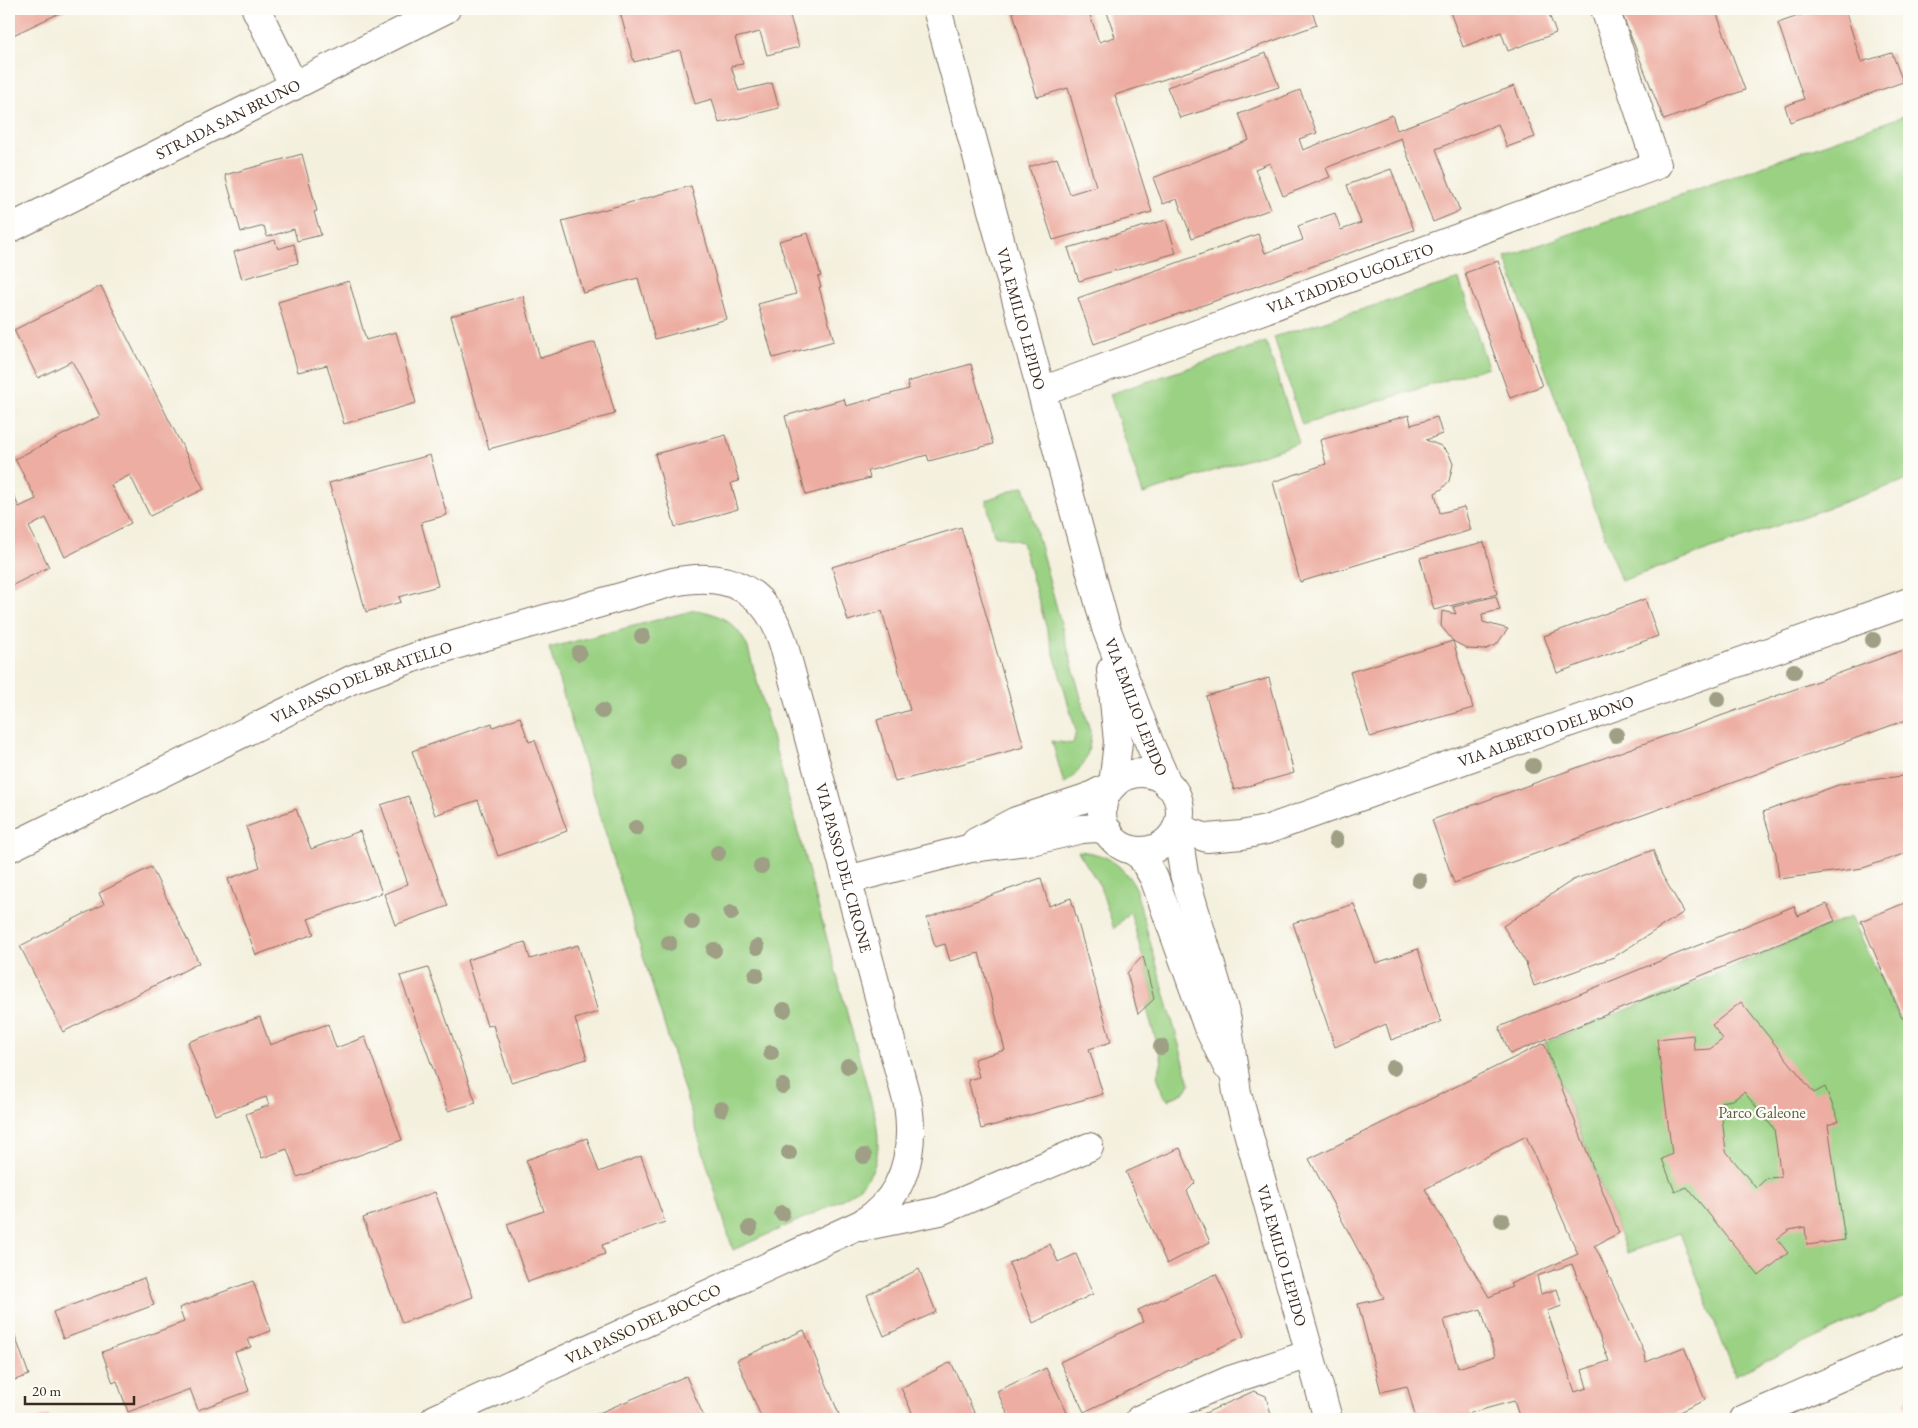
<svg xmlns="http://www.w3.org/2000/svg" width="1918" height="1428" viewBox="0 0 1918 1428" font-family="'EB Garamond',serif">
	<rect width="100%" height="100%" fill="#fdfcf7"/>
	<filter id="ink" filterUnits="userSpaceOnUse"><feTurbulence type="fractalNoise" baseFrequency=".02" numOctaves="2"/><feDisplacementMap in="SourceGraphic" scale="10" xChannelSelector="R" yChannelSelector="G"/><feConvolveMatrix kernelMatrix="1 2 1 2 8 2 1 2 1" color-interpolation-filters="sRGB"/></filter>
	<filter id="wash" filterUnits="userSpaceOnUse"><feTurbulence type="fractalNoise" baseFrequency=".0096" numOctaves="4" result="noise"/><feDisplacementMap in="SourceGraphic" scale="20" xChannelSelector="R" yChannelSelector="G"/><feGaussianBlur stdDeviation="1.12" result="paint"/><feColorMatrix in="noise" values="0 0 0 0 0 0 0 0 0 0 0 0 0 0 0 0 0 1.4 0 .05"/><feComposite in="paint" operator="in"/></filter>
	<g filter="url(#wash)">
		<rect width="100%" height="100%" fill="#f4f0de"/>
		<!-- green -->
		<path fill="#9ad183" stroke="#6a7e50" d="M1909,114V479L1621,581L1505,257Z
			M1459,279L1488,367L1302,425L1274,337Z
			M1266,342L1299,443L1143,494L1110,394Z
			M1024,486L1091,735C1088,759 1083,770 1064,784L1052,741L1073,744L1076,731L1022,542L994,535L986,500Z
			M695,610C720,613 738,624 748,648L875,1116C888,1180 857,1194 806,1217C782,1228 757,1239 733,1250L549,648Z
			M1078,851C1107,854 1117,861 1134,884L1190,1084L1185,1092L1168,1100L1163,1095L1157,1075L1162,1061L1146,1006L1154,999L1130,911L1114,929L1100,886Z
			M1851,916L1909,1038V1295L1735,1375L1680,1233L1627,1253L1545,1042L1684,987Z"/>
		<g id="blocks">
			<!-- building -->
			<path fill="#edada2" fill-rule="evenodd" d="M9,9H68L9,37Z
				M619,9H788L799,47L767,55L760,32L735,38L743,64L731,66L739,91L772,83L779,108L719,123L712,99L695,104L680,50L634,62Z
				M1012,9H1088L1099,42L1115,37L1106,9H1311L1317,25L1190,71L1115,95L1152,212L1053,240L1029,167L1057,158L1070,194L1096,186L1068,88L1037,97Z
				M1449,9H1547L1556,33L1508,51L1501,32L1463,47Z
				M1620,9H1715L1745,90L1664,120Z
				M1819,9H1845L1861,62L1892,53L1903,82L1790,122L1785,106L1804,99L1778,23Z
				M1266,53L1279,87L1180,118L1167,87Z
				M1514,86L1535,137L1507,147L1498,124L1436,149L1460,211L1433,222L1401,138L1326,168L1330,177L1283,196L1270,163L1255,169L1271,209L1192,238L1177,199L1163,204L1153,178L1249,140L1239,114L1300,90L1317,133L1299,139L1303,150L1392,115L1397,130Z
				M302,154L317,211L314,212L321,235L297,241L294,229L267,237L264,226L241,232L225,175Z
				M1391,169L1414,230L1094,344L1078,298L1258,234L1265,253L1303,240L1298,226L1335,213L1341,230L1361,223L1347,185Z
				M691,186L727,319L655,339L638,278L583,293L562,221Z
				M1166,220L1176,253L1079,281L1068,248Z
				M808,233L821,276L818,277L821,287H819L834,341L773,358L758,304L796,294L779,241Z
				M275,240L278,249L294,244L298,263L242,279L234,252Z
				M1498,261L1542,386L1510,398L1465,273Z
				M349,281L366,340L396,332L416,403L344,424L327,365L298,372L278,302Z
				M101,286L204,489L150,516L130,475L111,485L131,523L65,557L46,518L29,527L49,567L9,587V486L19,507L36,499L15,459L100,416L72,361L38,378L14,330Z
				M523,296L540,358L595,342L615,414L489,449L451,316Z
				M971,364L993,444L929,461L927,455L868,471L870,478L806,495L785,416L844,399L846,406L909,389L907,382Z
				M1409,415L1411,425L1437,417L1442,434L1426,440L1441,446L1449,454L1453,464L1449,481L1442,489L1435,493L1440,513L1464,507L1471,530L1300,582L1273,482L1326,464L1320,440Z
				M726,435L739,481L731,483L738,509L675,527L655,454Z
				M430,455L447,515L421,522L438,586L399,597L401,602L366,612L329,483Z
				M961,527L1024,747L895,782L877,720L910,710L882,611L848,621L832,567Z
				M1484,542L1497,594L1434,610L1420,558Z
				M1496,596L1500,610L1482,614L1483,622L1508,629L1496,645L1484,650L1468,649L1453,641L1473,708L1370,737L1350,672L1453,641L1441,626L1442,611L1456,614L1453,607Z
				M1645,599L1658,636L1557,673L1544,636Z
				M1909,648V719L1454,883L1432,820Z
				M1269,678L1294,773L1234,790L1206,696Z
				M520,717L529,742L535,740L567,831L498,856L478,800L435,815L412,751L492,723L493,727Z
				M1909,775V852L1863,868L1779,879L1776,854L1763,812L1841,784Z
				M408,796L448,906L395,925L384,894L408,884L381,805Z
				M296,809L311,849L360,831L382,893L308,919L314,934L256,955L228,879L260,867L246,827Z
				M1653,850L1662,875L1684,912L1614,957L1534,986L1526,963L1503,926L1573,880Z
				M151,867L199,963L63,1032L20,946L104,904L99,893Z
				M1041,878L1049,906L1071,898L1111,1042L1089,1049L1103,1094L981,1129L968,1080L979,1077L974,1059L1005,1050L979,953L950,961L945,944L935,947L927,918Z
				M1907,902L1909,907V1015L1902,1018L1861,921Z
				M1354,904L1376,963L1418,949L1441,1022L1391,1040L1386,1024L1335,1047L1293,923Z
				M1827,904L1835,921L1510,1054L1499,1027L1794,906L1798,916Z
				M525,942L530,959L578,945L598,1012L575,1019L587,1059L511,1082L493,1025L487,1026L467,960Z
				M1143,956L1154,999L1138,1014L1127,973Z
				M428,968L476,1103L448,1111L400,976Z
				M1741,1002L1814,1093L1825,1087L1839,1121L1828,1125L1845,1240L1807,1245L1805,1227L1789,1230L1777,1239L1788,1253L1759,1276L1687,1187L1675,1192L1662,1159L1672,1154L1657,1039L1693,1035L1694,1050L1710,1049L1723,1039L1712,1025ZM1744,1092L1774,1129L1781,1177L1767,1178L1756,1188L1726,1151L1720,1102L1733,1100Z
				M260,1017L270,1045L328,1024L336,1048L365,1037L402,1140L297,1177L287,1149L262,1158L246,1114L269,1105L266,1097L215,1115L188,1042Z
				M1544,1043L1619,1233L1594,1246L1599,1254L1645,1354L1646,1362L1684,1347L1705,1400L1664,1419H1520L1514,1401L1470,1413L1471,1419H1416L1407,1386L1381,1392L1358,1304L1384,1298L1309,1159ZM1526,1136L1578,1254L1510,1284L1512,1287L1489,1297L1425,1189ZM1572,1264L1609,1361L1582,1370L1587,1388L1575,1392L1547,1311L1562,1306L1557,1289L1541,1294L1537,1276ZM1481,1309L1495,1356L1458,1368L1444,1320Z
				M587,1138L599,1172L641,1156L665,1222L602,1245L605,1254L528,1282L507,1224L544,1211L526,1160Z
				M1180,1148L1195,1183L1187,1191L1210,1242L1167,1264L1126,1172Z
				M435,1192L473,1297L402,1323L363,1218Z
				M1050,1244L1058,1262L1076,1254L1093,1294L1033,1323L1009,1263Z
				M919,1269L936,1312L884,1336L867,1295Z
				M1216,1274L1244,1336L1084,1412L1060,1362L1143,1322L1138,1310Z
				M144,1278L154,1305L63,1339L53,1312Z
				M253,1281L271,1331L248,1339L251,1347L235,1352L249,1391L198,1410L190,1389L128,1412L117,1381L113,1383L102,1352L184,1322L179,1308Z
				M9,1319L29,1375L9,1382Z
				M804,1330L841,1419H762L737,1360Z
				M951,1362L977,1419H915L901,1388Z
				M1046,1368L1069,1417L1065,1419H1010L997,1391Z
				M686,1376L705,1419H585Z
				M1254,1391L1266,1396L1272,1419H1192Z
				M1909,1399V1414L1904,1401Z
				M49,1415L50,1419H36Z"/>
		</g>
	</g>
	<g filter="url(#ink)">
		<use href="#blocks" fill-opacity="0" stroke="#7c6f61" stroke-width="1"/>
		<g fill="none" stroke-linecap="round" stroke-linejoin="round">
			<defs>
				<g id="street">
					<path d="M256,9L294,86"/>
					<path id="s1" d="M9,229L446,9"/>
					<path id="s2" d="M1042,391L1657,165L1605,9"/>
					<path id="s3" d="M1177,828L1207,838L1242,835L1266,830L1909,602"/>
					<path d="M976,842L1016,821L1089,797L1113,785"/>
					<path id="s4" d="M9,848L353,679L427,653L673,582C729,570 768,590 784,646L908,1104C915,1152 905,1198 861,1224L435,1419"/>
					<path d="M847,880L971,848L1035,840L1082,829L1097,828L1109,832"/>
					<path d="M861,1227L940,1211L1089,1147"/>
					<path d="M1140,1419L1230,1380L1310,1354"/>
					<path d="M1744,1419L1909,1347"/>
				</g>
				<g id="secondary">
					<path id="s5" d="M937,9L1106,628L1149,742L1168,785"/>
					<path d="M1111,670L1118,742L1113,785"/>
					<circle cx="1141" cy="812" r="39"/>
					<path id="s6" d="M1177,828L1184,874L1227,1020L1237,1093L1328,1419"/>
					<path d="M1132,850L1141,856L1154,878L1207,1025L1227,1066"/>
				</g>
			</defs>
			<!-- street casing -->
			<use href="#street" stroke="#7c6f61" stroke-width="30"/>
			<!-- secondary casing -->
			<use href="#secondary" stroke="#7c6f61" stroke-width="30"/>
			<!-- street -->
			<use href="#street" stroke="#fff" stroke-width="28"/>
			<!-- secondary -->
			<use href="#secondary" stroke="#fff" stroke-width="28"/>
		</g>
		<!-- trees -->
		<g fill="#9e9f85">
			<circle cx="642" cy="636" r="8"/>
			<circle cx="1873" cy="640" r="8"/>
			<circle cx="579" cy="653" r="8"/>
			<circle cx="1794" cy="671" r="8"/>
			<circle cx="1718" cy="699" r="8"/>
			<circle cx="602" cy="711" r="8"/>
			<circle cx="1616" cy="735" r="8"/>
			<circle cx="678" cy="762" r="8"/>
			<circle cx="1533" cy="766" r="8"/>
			<circle cx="636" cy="828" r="8"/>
			<circle cx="1336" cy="840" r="8"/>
			<circle cx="718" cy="853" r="8"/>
			<circle cx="761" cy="866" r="8"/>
			<circle cx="1419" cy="880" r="8"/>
			<circle cx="731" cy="913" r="8"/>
			<circle cx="692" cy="922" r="8"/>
			<circle cx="669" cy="943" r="8"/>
			<circle cx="757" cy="947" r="8"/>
			<circle cx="714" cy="950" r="8"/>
			<circle cx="756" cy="975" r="8"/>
			<circle cx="784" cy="1010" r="8"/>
			<circle cx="1161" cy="1047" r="8"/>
			<circle cx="771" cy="1053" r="8"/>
			<circle cx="848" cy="1066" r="8"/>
			<circle cx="1393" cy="1068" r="8"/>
			<circle cx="783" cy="1086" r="8"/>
			<circle cx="721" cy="1109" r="8"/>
			<circle cx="789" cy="1153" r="8"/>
			<circle cx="864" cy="1156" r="8"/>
			<circle cx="782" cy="1213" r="8"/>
			<circle cx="1502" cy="1220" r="8"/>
			<circle cx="750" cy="1228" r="8"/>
		</g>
	</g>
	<g text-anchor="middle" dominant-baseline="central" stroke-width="4.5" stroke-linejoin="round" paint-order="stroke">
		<!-- street labels -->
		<g font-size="16" fill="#3b2a1e" stroke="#fdfcf7">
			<text stroke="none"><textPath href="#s1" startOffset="245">STRADA SAN BRUNO</textPath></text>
			<text stroke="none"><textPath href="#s2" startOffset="328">VIA TADDEO UGOLETO</textPath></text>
			<text stroke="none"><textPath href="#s5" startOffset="321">VIA EMILIO LEPIDO</textPath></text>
			<text stroke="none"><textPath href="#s4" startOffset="390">VIA PASSO DEL BRATELLO</textPath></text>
			<text stroke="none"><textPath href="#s5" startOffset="726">VIA EMILIO LEPIDO</textPath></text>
			<text stroke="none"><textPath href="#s3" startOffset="388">VIA ALBERTO DEL BONO</textPath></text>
			<text stroke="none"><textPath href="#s4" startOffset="1092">VIA PASSO DEL CIRONE</textPath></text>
			<text stroke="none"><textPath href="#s6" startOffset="441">VIA EMILIO LEPIDO</textPath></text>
			<text transform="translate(643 1324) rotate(-25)">VIA PASSO DEL BOCCO</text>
		</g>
		<!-- park labels -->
		<g font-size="16" fill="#585c3c" stroke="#fdfcf7">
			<text x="1762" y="1112">Parco Galeone</text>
		</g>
	</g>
	<!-- margin -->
	<rect width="1918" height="1428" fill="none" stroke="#fdfcf7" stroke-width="30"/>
	<!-- scale -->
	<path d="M25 1396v8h109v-8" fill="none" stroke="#3b2a1e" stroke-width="2.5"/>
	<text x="32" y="1396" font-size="15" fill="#3b2a1e" stroke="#fdfcf7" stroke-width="4" paint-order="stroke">20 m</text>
</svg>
